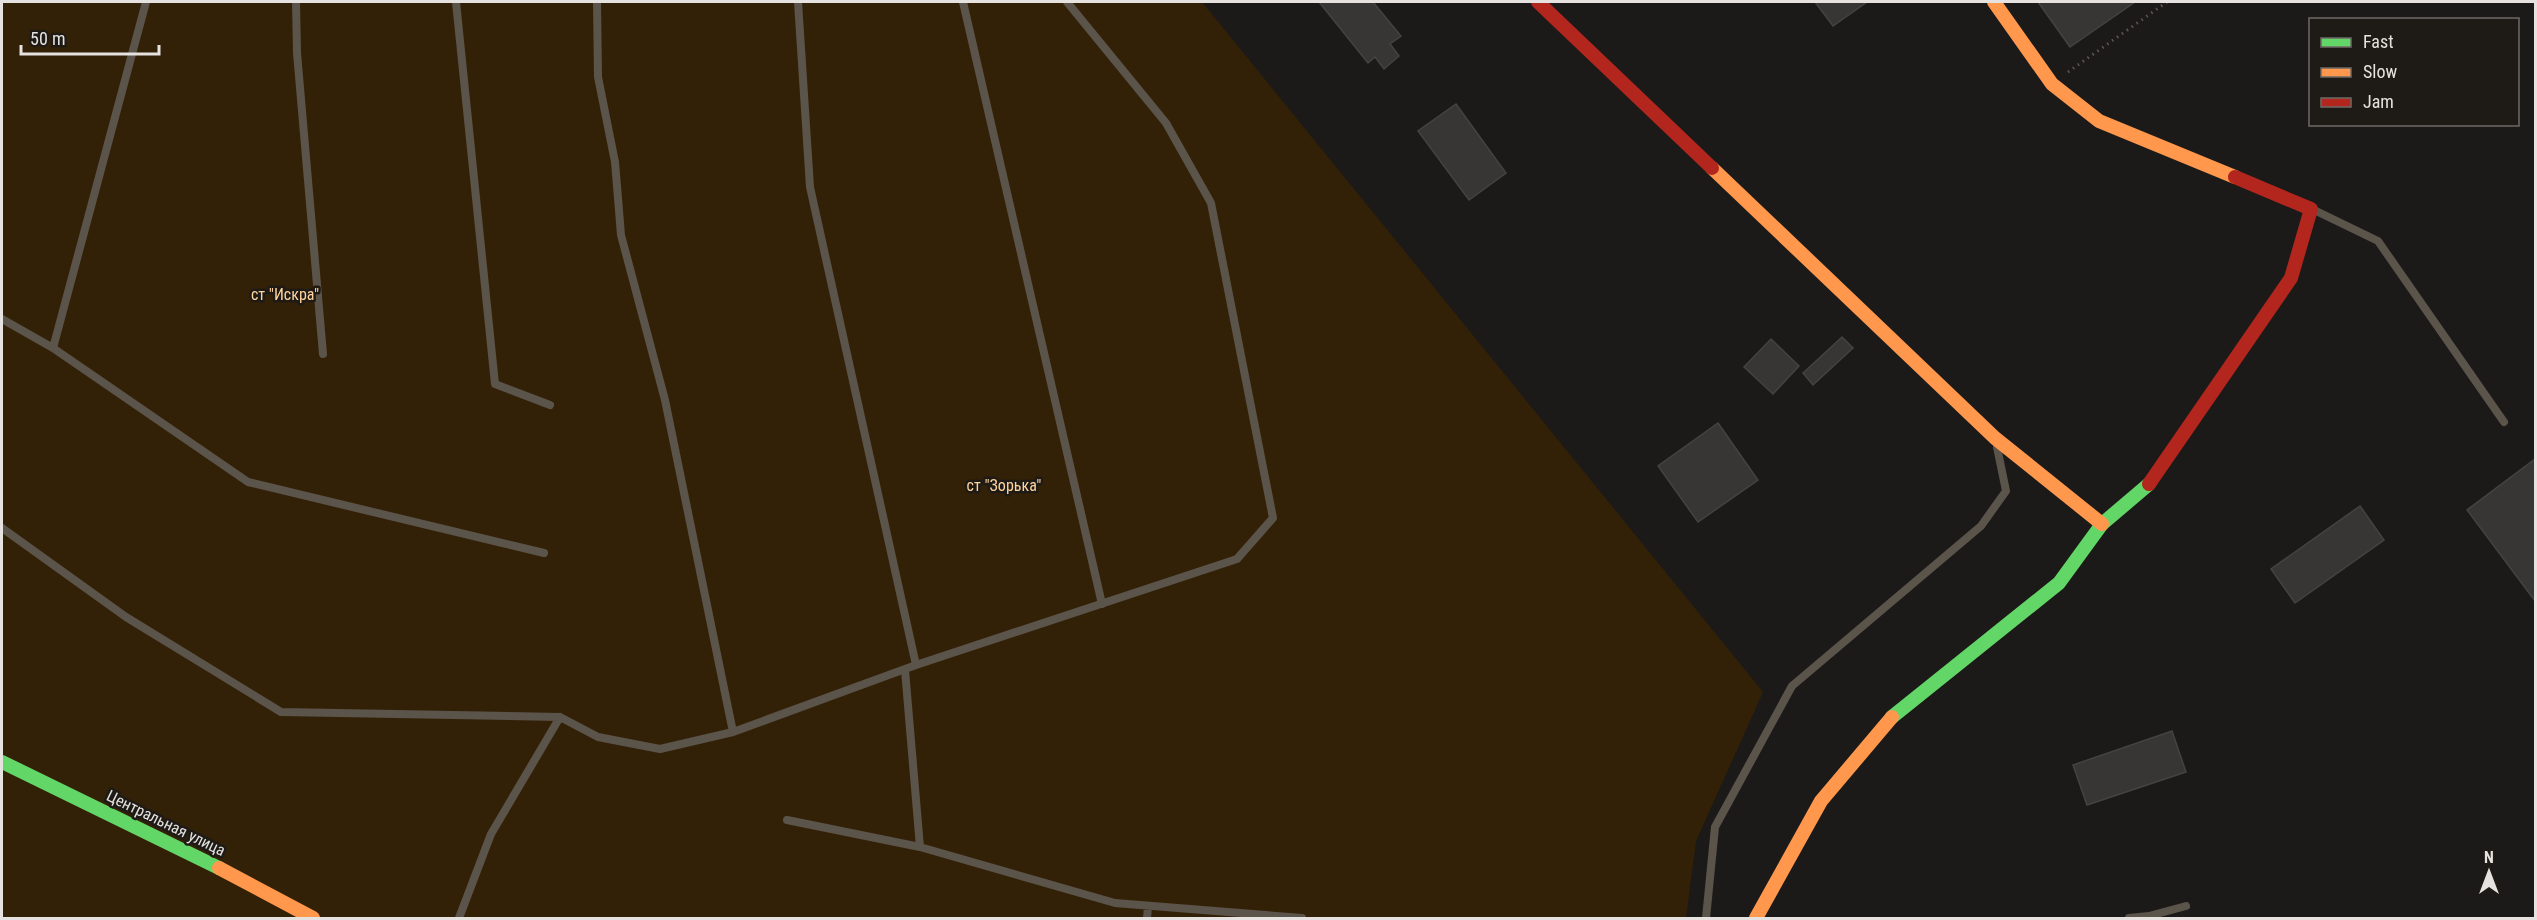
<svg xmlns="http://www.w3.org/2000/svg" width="2537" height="920" viewBox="0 0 2537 920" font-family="'Roboto Condensed',sans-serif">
	<rect width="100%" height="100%" fill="#1c1a18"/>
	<!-- green -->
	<path fill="#332107" d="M2,2H1202L1763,692L1696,841L1686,918H2Z"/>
	<!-- building -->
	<path fill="#373634" stroke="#454341" stroke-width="1.5" d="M1319,2H1373L1401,36L1390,44L1399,56L1384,69L1375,57L1368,63Z
		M1815,2H1867L1833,26Z
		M2038,2H2135L2070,47Z
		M1456,104L1506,173L1469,200L1418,131Z
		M1842,337L1853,348L1813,385L1803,373Z
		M1771,339L1799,366L1773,394L1744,367Z
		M1718,423L1758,480L1698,522L1658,466Z
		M2535,459V601L2467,510Z
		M2360,506L2384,540L2295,603L2271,569Z
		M2172,731L2186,772L2087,805L2073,765Z"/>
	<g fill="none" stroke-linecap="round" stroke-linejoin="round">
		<!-- path -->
		<path stroke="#5c5651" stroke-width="3" stroke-dasharray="1.5 4.5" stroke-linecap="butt" d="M2068,72L2167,2"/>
		<!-- lane -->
		<path stroke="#5b544b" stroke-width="8" d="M296,2L297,53L323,354
			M456,2L495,384L550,405
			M597,2L598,77L615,162L621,235L665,400L733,732
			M798,2L810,187L916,665
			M963,2L1102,604
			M2312,209L2378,241L2504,422
			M2,319L53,348L248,482L544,553
			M53,348L146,2
			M2,528L126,617L281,712L560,717L598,737L660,749L733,732L916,665L1237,559L1273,518L1211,203L1166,123L1067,2
			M905,670L920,847L1115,903L1302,918
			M787,820L920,847
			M459,918L491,834L560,717
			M1147,918L1148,906
			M1706,918L1715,827L1792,686L1981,526L2006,491L1997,447
			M2129,918L2149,916L2186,906"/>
		<!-- fast -->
		<path stroke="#63d668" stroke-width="14" d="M1892,717L2059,583L2102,524L2149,484
			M2,762L219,868"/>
		<!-- slow -->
		<path stroke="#ff974d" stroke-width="14" d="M1994,2L2052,84L2099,121L2235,177
			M1712,168L1995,438L2102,524
			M219,868L313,918
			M1756,918L1821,801L1892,717"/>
		<!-- jam -->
		<path stroke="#b3261e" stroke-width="14" d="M1538,2L1712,168
			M2149,484L2291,278L2311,209L2235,177"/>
	</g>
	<g text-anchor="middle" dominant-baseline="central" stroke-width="5" stroke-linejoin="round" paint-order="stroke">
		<!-- park labels -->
		<g font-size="16" fill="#ffd39e" stroke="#1e1a16">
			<text x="285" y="294">ст "Искра"</text>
			<text x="1004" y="485">ст "Зорька"</text>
		</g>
		<!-- street labels -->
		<g font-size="16" fill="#e5e2df" stroke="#1e1a16">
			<text transform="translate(166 823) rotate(26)">Центральная улица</text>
		</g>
	</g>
	<!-- border -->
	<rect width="2537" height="920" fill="none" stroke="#e5e2df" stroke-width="6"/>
	<!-- legend -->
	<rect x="2309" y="18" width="210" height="108" fill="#1e1a16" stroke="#6e6a66" stroke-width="1.5"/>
	<rect x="2321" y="38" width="30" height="9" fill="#63d668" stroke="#6e6a66" stroke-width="1.5"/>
	<text x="2363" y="48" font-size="18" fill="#e5e2df">Fast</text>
	<rect x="2321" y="68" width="30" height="9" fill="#ff974d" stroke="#6e6a66" stroke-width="1.5"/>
	<text x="2363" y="78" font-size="18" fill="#e5e2df">Slow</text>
	<rect x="2321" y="98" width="30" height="9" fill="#b3261e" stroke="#6e6a66" stroke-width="1.5"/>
	<text x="2363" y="108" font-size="18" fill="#e5e2df">Jam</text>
	<!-- north arrow -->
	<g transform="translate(2489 872)" stroke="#1e1a16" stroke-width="4.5" paint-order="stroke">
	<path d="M0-4.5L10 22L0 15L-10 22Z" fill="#e5e2df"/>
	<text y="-9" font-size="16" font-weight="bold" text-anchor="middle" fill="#e5e2df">N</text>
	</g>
	<!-- scale -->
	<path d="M21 45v9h138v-9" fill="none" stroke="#e5e2df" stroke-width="3"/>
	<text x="30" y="45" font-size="18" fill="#e5e2df" stroke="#1e1a16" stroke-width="4.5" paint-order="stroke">50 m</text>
</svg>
